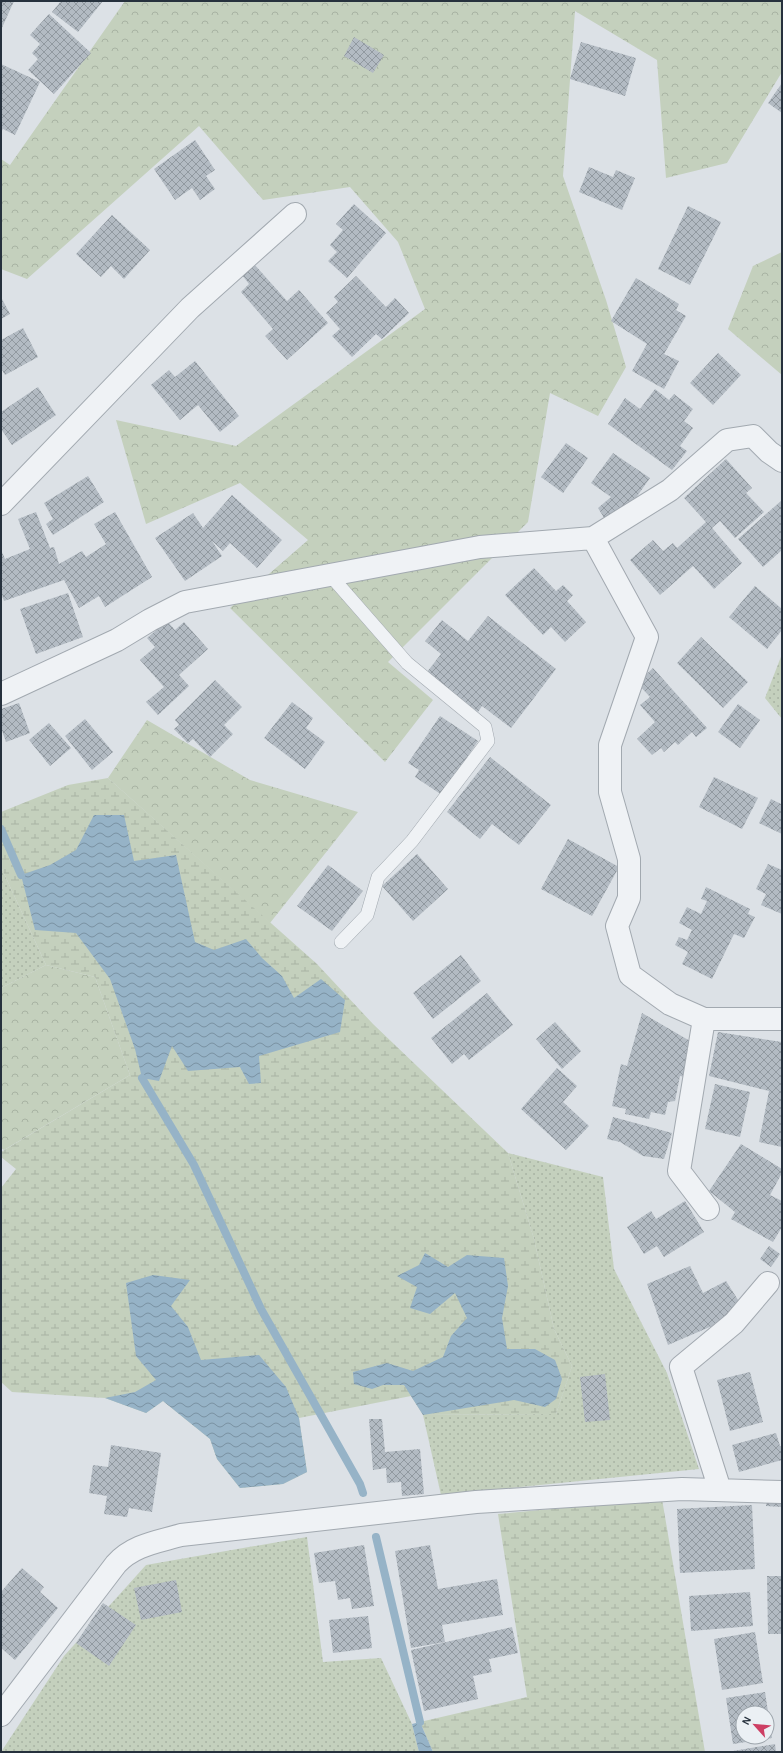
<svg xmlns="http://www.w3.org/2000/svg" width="783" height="1753" viewBox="0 0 783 1753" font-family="'Alegreya Sans',sans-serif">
	<defs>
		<pattern id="grass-dots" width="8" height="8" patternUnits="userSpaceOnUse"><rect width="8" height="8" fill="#c4d0bd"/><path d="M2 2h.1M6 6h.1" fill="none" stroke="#a8b3a3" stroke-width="1.8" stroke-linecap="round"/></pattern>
		<pattern id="forest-crowns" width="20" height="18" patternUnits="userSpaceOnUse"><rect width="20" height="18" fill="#c4d0bd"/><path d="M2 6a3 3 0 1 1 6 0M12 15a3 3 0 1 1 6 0" fill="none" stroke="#a8b3a3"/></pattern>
		<pattern id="wetland-marsh" width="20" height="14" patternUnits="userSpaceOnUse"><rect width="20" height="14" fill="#c4d0bd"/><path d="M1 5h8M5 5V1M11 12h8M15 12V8" fill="none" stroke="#a8b3a3"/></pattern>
		<pattern id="water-waves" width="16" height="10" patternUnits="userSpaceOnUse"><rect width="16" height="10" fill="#96b3c7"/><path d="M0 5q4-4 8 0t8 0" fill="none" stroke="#7a92a3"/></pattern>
		<pattern id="building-cross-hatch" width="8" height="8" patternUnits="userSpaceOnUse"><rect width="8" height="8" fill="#b3bbc3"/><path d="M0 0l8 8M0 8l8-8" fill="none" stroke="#9199a0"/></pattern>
	</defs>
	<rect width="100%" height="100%" fill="#dce1e6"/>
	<!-- grass -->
	<path fill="url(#grass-dots)" d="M782,654V719L765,698Z
		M1,867L46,965L1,988Z
		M508,1153L603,1177L614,1269L667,1373L699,1469L441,1495L423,1415L556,1414L572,1366L554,1329L534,1239Z
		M307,1537L323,1662L381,1658L412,1724L419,1752H1L64,1656L146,1565Z"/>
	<!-- forest -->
	<path fill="url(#forest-crowns)" d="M125,1H782V72L727,163L666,178L657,60L575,11L563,176L606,300L626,367L598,416L550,393L528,522L388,662L433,700L385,762L230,608L308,540L240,483L146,524L116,420L236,446L425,309L398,242L350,187L263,200L199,126L27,279L1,269V159L10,165Z
		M782,252V375L728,329L753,266Z
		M147,720L250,780L358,812L270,923L108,778Z
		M46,965L95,977L130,1075L4,1150L1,1148V988Z"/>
	<!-- wetland -->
	<path fill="url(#wetland-marsh)" d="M108,778L317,964L373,1024L508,1153L534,1239L554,1329L572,1366L556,1414L423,1415L411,1396L299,1418L307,1472L283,1484L240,1488L217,1459L210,1439L163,1401L146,1413L105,1398L12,1392L1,1382V1188L16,1169L1,1157V1152L130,1075L95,977L46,965L1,867V812L68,785Z
		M662,1499L705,1752H433L420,1722L527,1697L498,1514Z"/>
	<!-- water -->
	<path fill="url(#water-waves)" d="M94,815H124L134,861L176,855L195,942L214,950L246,939L262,958L282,976L294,998L321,979L345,1000L340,1032L259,1056L261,1083L249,1084L240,1067L188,1071L172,1046L159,1081L142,1078L135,1049L110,979L76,933L35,930L21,875L50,865L76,850Z
		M425,1253L448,1267L467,1255L504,1258L508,1286L502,1318L507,1349H535L555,1360L562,1379L556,1399L545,1407L514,1400L423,1415L404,1385H383L372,1389L354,1384L353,1372L387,1363L413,1371L443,1357L451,1336L467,1318L455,1293L430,1314L410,1308L417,1287L397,1276L419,1265Z
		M153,1275L190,1280L171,1306L188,1327L201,1360L259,1355L286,1387L299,1418L307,1472L283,1484L240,1488L217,1459L210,1439L163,1401L146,1413L105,1398L135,1392L156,1380L136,1356L126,1283Z
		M420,1722L433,1752H419L412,1724Z"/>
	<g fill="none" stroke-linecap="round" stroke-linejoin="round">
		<!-- stream -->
		<path stroke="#96b3c7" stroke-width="8" d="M1,829L21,875
			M142,1078L194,1165L261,1309L360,1484L363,1493
			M376,1537L420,1722"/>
	</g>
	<!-- building -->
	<path fill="url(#building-cross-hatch)" fill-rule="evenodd" d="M1,1H14L1,30Z
		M61,1H103L78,32L52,12Z
		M49,14L91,53L54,94L28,70L38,59L32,53L40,44L30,35Z
		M354,37L384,55L373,73L344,56Z
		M581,42L636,58L625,96L570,79Z
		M1,64L40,82L15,135L3,129L1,132Z
		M782,83V113L768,103Z
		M195,140L215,170L206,176L215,189L200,200L192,188L175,200L154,169Z
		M589,167L613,177L616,170L635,178L622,210L579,192Z
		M354,204L386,233L347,278L328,261L337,252L330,245L343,230L336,224Z
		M688,206L721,222L690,285L658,269Z
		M112,215L150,250L124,279L111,266L101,277L76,254Z
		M254,264L287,301L299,290L328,323L287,360L265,336L273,329L241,292L249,284L242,275Z
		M356,276L386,307L395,298L409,313L382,339L376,334L352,357L332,336L340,329L326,313L338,302L334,297Z
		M636,278L679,304L676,310L686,316L664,354L679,361L664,389L632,371L647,344L611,321Z
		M1,297L10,314L1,319Z
		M23,328L38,357L5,375L1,368V340Z
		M718,353L741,375L713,405L690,383Z
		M195,361L239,416L220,432L198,405L180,420L151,385L169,370L175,377Z
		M38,387L56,415L12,445L1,429V412Z
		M655,389L669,400L674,394L693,409L684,421L693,428L680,446L687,451L672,470L608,424L625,398L640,409Z
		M566,443L588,458L563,493L541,477Z
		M613,453L650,478L628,509L606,521L598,508L611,497L591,483Z
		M726,459L752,488L746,493L764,512L735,538L720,521L712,528L742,563L714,589L693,566L660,595L630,560L653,540L663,551L673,543L677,548L706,522L684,498Z
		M88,476L104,502L53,535L46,524L53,519L44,503Z
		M232,495L282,540L257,568L230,543L223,551L212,541L222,556L185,581L155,538L193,513L203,528Z
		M782,500V550L763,567L738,539Z
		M36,512L50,548L54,547L59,564L82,551L86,557L106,544L94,524L115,512L152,577L105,607L99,596L79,608L64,580L4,601L1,593V550L5,559L30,549L18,519Z
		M534,568L556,591L563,585L573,595L567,601L586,622L565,642L551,627L543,635L505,595Z
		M755,586L782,609V630L767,649L729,617Z
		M68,593L83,637L36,654L20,609Z
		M488,616L556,669L511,728L482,706L478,712L427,672L441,654L425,641L442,620L468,641Z
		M167,621L175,630L184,622L208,649L179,675L189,686L158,715L146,702L164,687L140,660L155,647L147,638Z
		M701,637L748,682L723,708L677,663Z
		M653,668L707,728L696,737L692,732L678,745L675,742L664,752L661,748L652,755L637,739L655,722L640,705L650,697L637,683Z
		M215,680L242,707L224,725L233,734L210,757L193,739L188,743L174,729L179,725L175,720Z
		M292,702L313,718L306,728L325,742L305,769L264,738Z
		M19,703L30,733L6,742L1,728V709Z
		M738,704L760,720L740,748L718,732Z
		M440,716L478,741L442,795L415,777L419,770L408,763Z
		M85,719L113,752L92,770L65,736Z
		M49,723L71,748L50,766L29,740Z
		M490,757L551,805L519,845L492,824L480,839L447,812Z
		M714,777L758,798L742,829L699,807Z
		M771,799L781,804L782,801V834L759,823Z
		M568,839L619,867L592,916L541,889Z
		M417,854L448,889L413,921L382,886Z
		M768,864L782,870V914L761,905L766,894L756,889Z
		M328,865L363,891L332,931L297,906Z
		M706,887L750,909L748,914L755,917L744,938L734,934L712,979L682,964L688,952L675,945L679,937L687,940L692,930L679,923L687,907L701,914L707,901L701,899Z
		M461,955L481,981L433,1019L413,993Z
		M487,993L513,1025L469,1060L464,1054L452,1064L431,1038Z
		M642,1013L690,1041L685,1077L680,1076L675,1101L668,1102L665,1115L651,1112L649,1119L625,1114L626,1109L612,1106L621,1064L627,1066Z
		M555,1022L581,1051L562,1069L536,1039Z
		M718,1032L782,1042V1147L759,1142L769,1091L709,1076Z
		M557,1068L577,1086L563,1102L589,1126L566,1150L521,1109Z
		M715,1084L750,1092L740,1137L705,1129Z
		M613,1117L672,1133L664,1159L643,1156L620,1142L607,1139Z
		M741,1144L782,1169V1173L770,1195L782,1201V1227L773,1242L731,1219L735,1212L709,1191Z
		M685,1201L704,1232L664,1257L657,1246L644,1254L627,1227L651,1211L656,1219Z
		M769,1246L780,1254L771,1267L760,1259Z
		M690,1266L703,1293L726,1281L740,1303L719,1323L668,1345L647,1284Z
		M750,1372L763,1422L730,1431L717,1380Z
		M605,1374L610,1420L585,1422L580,1377Z
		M369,1419H382L385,1452L420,1449L424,1494L402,1496L401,1482L387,1483L386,1468L373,1470Z
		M776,1433L780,1446H782V1460L739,1472L732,1445Z
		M111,1445L161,1453L152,1512L129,1508L127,1517L104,1514L107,1496L89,1493L93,1465L108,1467Z
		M767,1495L782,1496V1507L766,1506Z
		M752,1505L755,1569L680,1573L677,1509Z
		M364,1545L374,1606L352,1609L350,1598L338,1600L335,1581L319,1583L314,1553Z
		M430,1545L438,1589L497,1579L503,1615L442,1625L445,1642L411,1648L395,1551Z
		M22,1568L44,1587L40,1592L58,1608L15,1660L1,1648V1592Z
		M767,1576H782V1634H768Z
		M176,1580L182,1612L141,1620L134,1588Z
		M750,1592L753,1626L691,1631L689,1596Z
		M103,1603L136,1625L109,1666L76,1643Z
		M368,1616L372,1648L333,1653L329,1620Z
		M512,1627L518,1653L489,1659L492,1672L473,1676L478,1699L424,1711L411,1650Z
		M755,1632L763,1683L722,1690L714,1639Z
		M765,1692L772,1738L733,1744L726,1698ZM743,1713H767V1737H743Z
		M775,1744L776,1752H734L733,1751Z"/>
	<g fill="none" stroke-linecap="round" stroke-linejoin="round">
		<defs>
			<path id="service" d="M330,575L407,663L485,727L488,741L412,841L378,877L367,915L341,942"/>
			<path id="minor" d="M1,504L190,308L295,214
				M593,538L647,637L610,745V792L629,859V898L617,926L630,975L670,1004L704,1019H782
				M1,694L117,640L150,620L185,602L480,547L593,538L670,490L727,440L753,436L769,452L782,461
				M704,1019L679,1171L708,1209
				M720,1490L681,1367L734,1323L768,1283
				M1,1715L116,1564C133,1545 157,1542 181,1535L476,1502L682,1489L782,1492"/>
		</defs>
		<!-- service casing -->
		<use href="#service" stroke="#a2a9b0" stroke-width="14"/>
		<!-- minor casing -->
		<use href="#minor" stroke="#a2a9b0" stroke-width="24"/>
		<!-- service -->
		<use href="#service" stroke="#eff2f5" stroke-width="13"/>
		<!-- minor -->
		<use href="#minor" stroke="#eff2f5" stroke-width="22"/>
	</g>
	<!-- border -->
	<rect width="783" height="1753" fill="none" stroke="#26313d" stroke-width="4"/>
	<!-- north arrow -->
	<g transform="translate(755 1725) rotate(297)"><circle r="19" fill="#ebf0f4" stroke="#9ca4ab"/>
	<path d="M0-3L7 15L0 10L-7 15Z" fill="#cd3f64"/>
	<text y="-6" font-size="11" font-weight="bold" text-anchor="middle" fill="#26313d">N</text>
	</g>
</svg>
